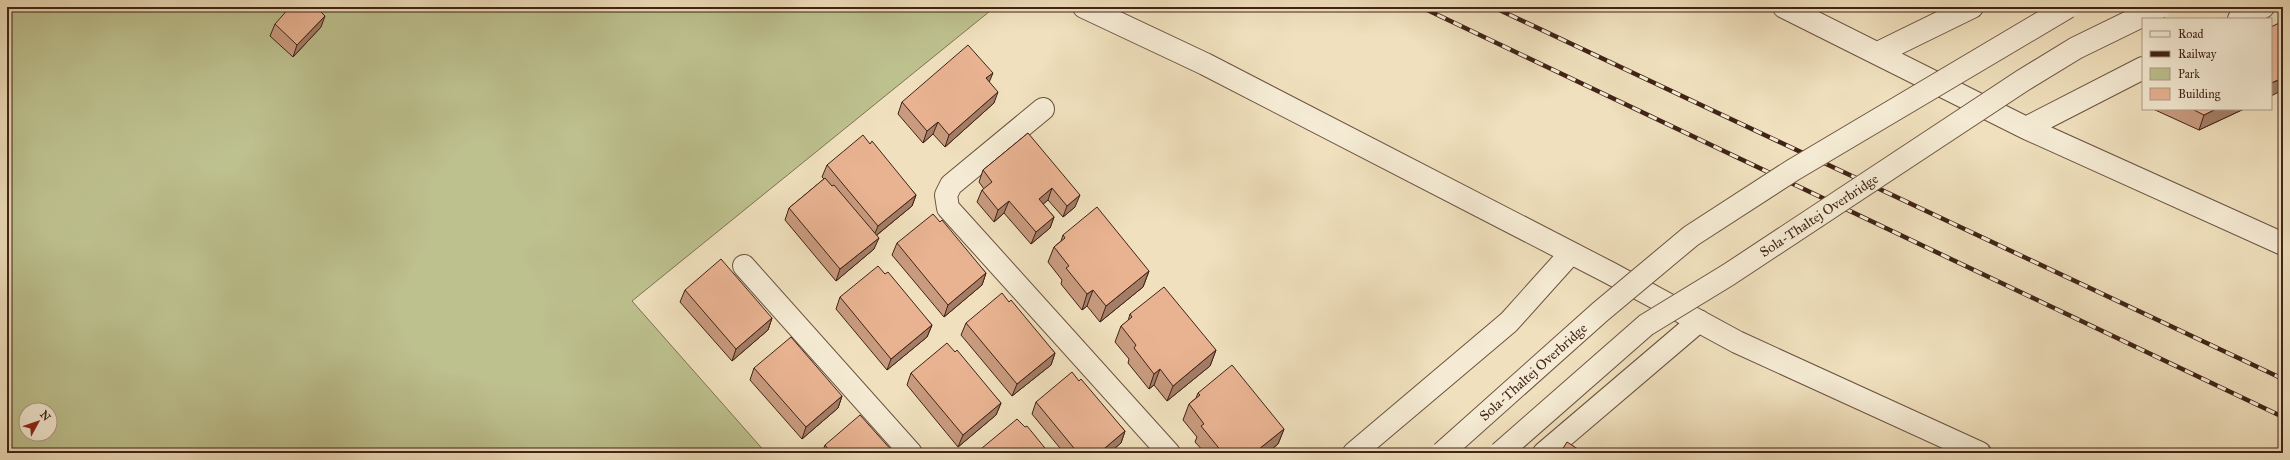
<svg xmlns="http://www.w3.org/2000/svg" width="2290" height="460" viewBox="0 0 2290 460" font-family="'IM FELL Great Primer',serif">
	<rect width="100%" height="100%" fill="#f0e0bd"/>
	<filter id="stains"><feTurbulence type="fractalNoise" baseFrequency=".005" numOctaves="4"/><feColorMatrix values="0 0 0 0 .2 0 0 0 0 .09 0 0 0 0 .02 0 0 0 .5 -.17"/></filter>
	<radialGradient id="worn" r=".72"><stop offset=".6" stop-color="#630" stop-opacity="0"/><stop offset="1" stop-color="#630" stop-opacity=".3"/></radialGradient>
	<!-- green -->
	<path fill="#bdc18e" stroke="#7e7252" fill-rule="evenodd" d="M7,7H995L632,301L766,453H7ZM26,410H50V434H26Z"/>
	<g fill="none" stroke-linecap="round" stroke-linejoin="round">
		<defs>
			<path id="minor" d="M1084,7L1205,64L1610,273L1737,342L1980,453
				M1784,7L2026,128L2283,244
				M2239,19L2263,7
				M1878,53L1972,7
				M1043,109L951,185L946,195L948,208L1169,453
				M2026,128L2143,68
				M744,266L911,453
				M1354,453L1509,322L1571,253
				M1544,453L1699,321"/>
		</defs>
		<!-- minor casing -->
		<use href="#minor" stroke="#6c5240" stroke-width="24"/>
		<!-- minor -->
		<use href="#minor" stroke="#f5ebd4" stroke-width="22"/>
		<defs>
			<path id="rail" d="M1421,7L2283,417
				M1493,7L2283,379"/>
		</defs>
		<!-- rail casing -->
		<use href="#rail" stroke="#402317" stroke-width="4.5"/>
		<!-- rail -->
		<use href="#rail" stroke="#f5ebd4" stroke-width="3" stroke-dasharray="9" stroke-linecap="butt"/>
		<defs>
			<g id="tertiary-bridge">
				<path id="s1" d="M1442,453L1600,312L1691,236L1793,170L2068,7"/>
				<path id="s2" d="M1500,453L1646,325L1728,275L2022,81L2076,48L2160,7"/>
			</g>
		</defs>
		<!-- tertiary-bridge casing -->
		<use href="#tertiary-bridge" stroke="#6c5240" stroke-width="24" stroke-linecap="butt"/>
		<!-- tertiary-bridge -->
		<use href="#tertiary-bridge" stroke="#f5ebd4" stroke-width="22"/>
	</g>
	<!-- wall -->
	<path fill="#c89a7e" stroke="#402317" d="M275,24L321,27L293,57L270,36Z
		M989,82L994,103L945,147L933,134L923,143L898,114L902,102Z
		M2153,109H2244L2199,130Z
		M1028,133L1075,207L1063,217L1048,200L1043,204L1054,217L1050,228L1031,244L1004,213L994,222L977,202L982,190L984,189L979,182L983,170Z
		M870,144L916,195L912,206L877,235L874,249L836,281L785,220L789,208L824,179L822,177L827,165Z
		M940,222L986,273L982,285L944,317L892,255L897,243Z
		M1063,235L1149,271L1143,287L1100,322L1087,306L1082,310L1061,284L1062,280L1048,262L1054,247L1061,241Z
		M885,274L932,325L927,337L887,370L836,309L840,297Z
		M685,290L772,318L768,330L732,361L680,302Z
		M1009,302L1055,353L1051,365L1012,396L961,335L966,323Z
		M1130,314L1216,350L1210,366L1167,401L1154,385L1149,389L1128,363L1129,359L1115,342L1121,326L1128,321Z
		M955,352L1001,403L996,415L958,447L907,385L911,373Z
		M754,368L842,396L838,408L802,439L750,380Z
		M1079,381L1125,431L1121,443L1109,453H1064L1032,414L1036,402Z
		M1198,393L1284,429L1278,444L1267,453H1205L1195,442L1197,437L1183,420L1189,404L1196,398Z
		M825,445L894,453H822Z"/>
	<!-- shaded-wall -->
	<path fill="#a37d66" stroke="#402317" d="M325,16L321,27L293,57L297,45Z
		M993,73L988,85L986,78Z
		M2283,78V90L2271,96V83Z
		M998,92L994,103L945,147L949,135Z
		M2216,109H2244L2199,130L2204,115Z
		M938,122L933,134L923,143L927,131Z
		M1052,188L1048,200L1035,211L1039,199Z
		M916,195L912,206L873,238L878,226Z
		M1080,195L1075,207L1063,217L1067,206Z
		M1009,201L1004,213L994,222L998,210Z
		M1054,217L1050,228L1031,244L1036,232Z
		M879,238L874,249L836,281L840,269Z
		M1149,271L1143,287L1100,322L1106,306Z
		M986,273L982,285L944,317L948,305Z
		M1093,290L1087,306L1082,310L1087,294Z
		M772,318L768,330L732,361L736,349Z
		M932,325L927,337L887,370L891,359Z
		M1216,350L1210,366L1167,401L1173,386Z
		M1055,353L1051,365L1012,396L1017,384Z
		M1160,369L1154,385L1149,389L1154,374Z
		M842,396L838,408L802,439L806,427Z
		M1001,403L996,415L958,447L963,435Z
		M1284,429L1278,444L1267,453H1254Z
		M1125,431L1121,443L1109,453H1099Z
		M1227,448L1225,453H1222V452Z"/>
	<!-- building -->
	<path fill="#e9b392" stroke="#402317" d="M290,7H316L325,16L297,45L275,24Z
		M2283,21V78L2271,83V27Z
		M968,45L993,73L986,78L998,92L949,135L938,122L927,131L902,102Z
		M2192,109H2216L2204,115Z
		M1028,133L1080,195L1067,206L1052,188L1039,199L1054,217L1036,232L1009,201L998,210L982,190L992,182L983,170Z
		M863,135L870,144L872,141L916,195L878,226L827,165Z
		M825,178L832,186L834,185L879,238L840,269L789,208Z
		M1097,207L1149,271L1106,306L1093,290L1087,294L1066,268L1069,266L1054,247L1065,238L1063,235Z
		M933,214L940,222L942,220L986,273L948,305L897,243Z
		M721,259L772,318L736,349L685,290Z
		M878,266L885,274L888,272L932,325L891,359L840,297Z
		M1164,287L1216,350L1173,386L1160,369L1154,374L1134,348L1136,345L1121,326L1132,317L1130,314Z
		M1002,293L1009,302L1011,300L1055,353L1017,384L966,323Z
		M791,337L842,396L806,427L754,368Z
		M947,343L955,352L957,350L1001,403L963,435L911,373Z
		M1232,365L1284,429L1254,453H1232L1227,448L1222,452L1201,426L1204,424L1189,404L1200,395L1198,393Z
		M1072,372L1079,381L1081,379L1125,431L1099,453H1078L1036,402Z
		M860,415L894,453H831L825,445Z
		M1017,419L1025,427L1027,426L1049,453H976Z
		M1567,442L1584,453H1560Z"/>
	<g text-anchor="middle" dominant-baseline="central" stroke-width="3" stroke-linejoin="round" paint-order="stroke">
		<!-- street labels -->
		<g font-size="14" fill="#402317" stroke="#f5ebd4">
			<text stroke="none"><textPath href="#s2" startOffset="399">Sola-Thaltej Overbridge</textPath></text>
			<text stroke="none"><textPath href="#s1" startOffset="122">Sola-Thaltej Overbridge</textPath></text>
		</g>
	</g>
	<!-- margin -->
	<rect width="2290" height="460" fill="none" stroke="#f0e0bd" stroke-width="24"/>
	<rect x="8" y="8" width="2274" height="444" fill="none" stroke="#402317" stroke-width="2"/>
	<rect x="12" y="12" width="2266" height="436" fill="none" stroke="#402317"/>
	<!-- legend -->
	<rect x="2142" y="18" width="130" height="92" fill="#f5ebd4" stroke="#ad9b88"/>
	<rect x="2150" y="31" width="20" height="6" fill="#f5ebd4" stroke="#ad9b88"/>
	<text x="2178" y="38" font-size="12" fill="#402317">Road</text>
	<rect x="2150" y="51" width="20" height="6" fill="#402317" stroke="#ad9b88"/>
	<text x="2178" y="58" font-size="12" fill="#402317">Railway</text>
	<rect x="2150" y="68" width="20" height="12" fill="#bdc18e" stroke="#ad9b88"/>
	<text x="2178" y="78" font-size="12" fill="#402317">Park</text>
	<rect x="2150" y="88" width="20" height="12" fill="#e9b392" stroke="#ad9b88"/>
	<text x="2178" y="98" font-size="12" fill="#402317">Building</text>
	<!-- north arrow -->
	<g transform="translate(38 422) rotate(50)"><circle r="19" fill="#f5ebd4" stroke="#ad9b88"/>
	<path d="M0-3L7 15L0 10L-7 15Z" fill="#8f2418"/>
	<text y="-6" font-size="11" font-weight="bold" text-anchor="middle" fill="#402317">N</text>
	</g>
	<rect width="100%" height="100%" filter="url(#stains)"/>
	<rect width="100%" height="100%" fill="url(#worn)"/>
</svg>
